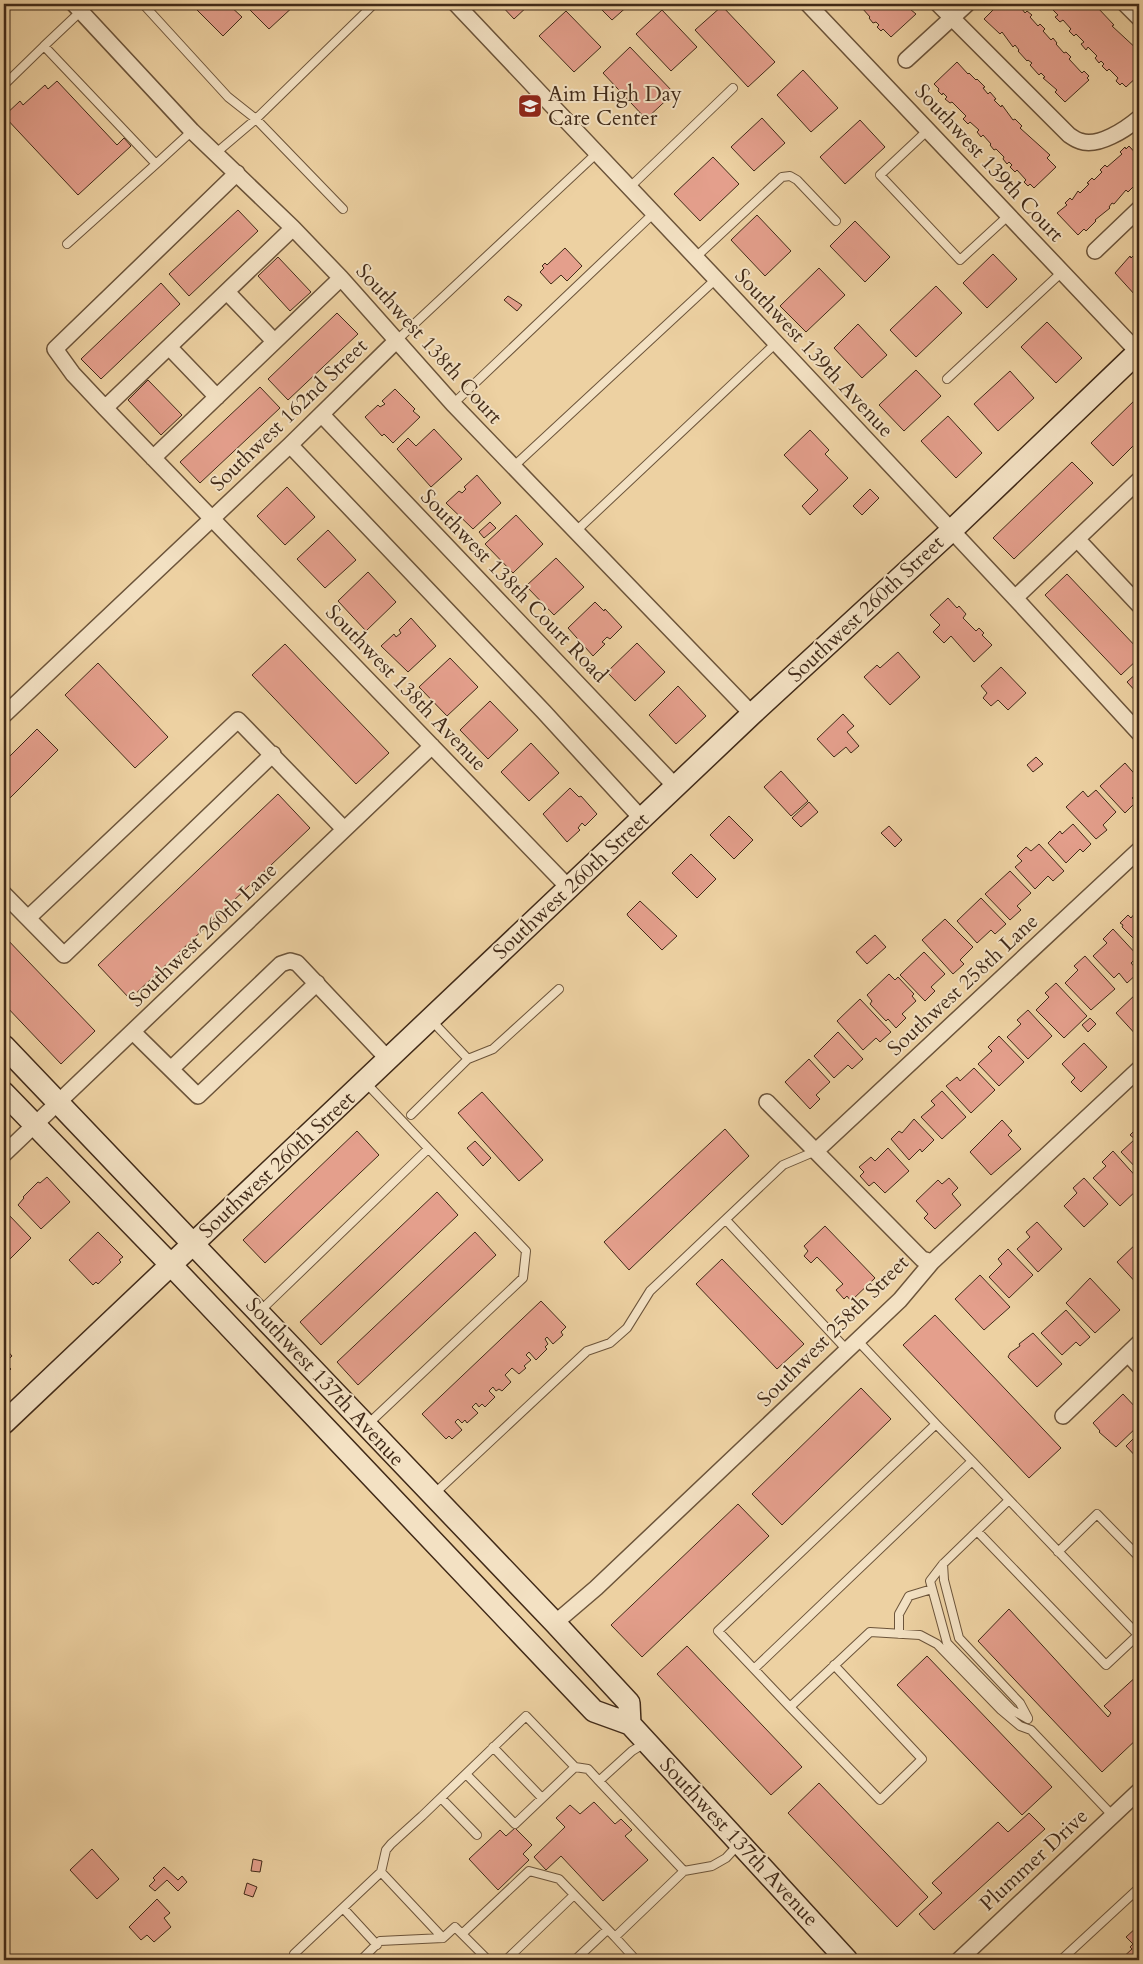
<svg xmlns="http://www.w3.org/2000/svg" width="1143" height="1964" viewBox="0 0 1143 1964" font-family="Cardo,serif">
	<rect width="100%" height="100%" fill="#edd1a2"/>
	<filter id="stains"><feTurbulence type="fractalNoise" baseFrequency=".004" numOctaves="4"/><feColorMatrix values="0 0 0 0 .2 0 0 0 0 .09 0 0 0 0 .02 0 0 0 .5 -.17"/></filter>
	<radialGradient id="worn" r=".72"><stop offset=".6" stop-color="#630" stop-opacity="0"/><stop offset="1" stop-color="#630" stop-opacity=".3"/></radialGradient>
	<!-- building -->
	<path fill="#e49f8c" stroke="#412a18" d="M191,4H228L242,17L223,36Z
		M255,4H296L269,29L249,9Z
		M500,4H530L514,19Z
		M596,4H630L612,20Z
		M858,4H904L916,14L891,37L883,29L881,31L877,27L879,25L876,22L873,23L869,18L870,17L862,8L861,10L857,5Z
		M999,4H1021L1024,7L1022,9L1025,13L1027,11L1032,15L1030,17L1038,26L1040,24L1045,29L1043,31L1051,40L1053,38L1057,43L1056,44L1064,53L1066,52L1071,57L1069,59L1082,73L1084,71L1089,76L1087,78L1089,80L1065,102L1055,92L1057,90L1043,78L1045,77L1041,73L1039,75L1030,65L1032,63L1028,60L1027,61L1018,51L1019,50L1015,45L1013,47L1002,32L1000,34L984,19Z
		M1047,4H1091L1096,9L1097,7L1114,25L1112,26L1139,51V75L1126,87L1122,83L1120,85L1116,81L1118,78L1109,69L1107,71L1102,66L1104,64L1101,61L1099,63L1095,58L1097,56L1088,47L1086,50L1081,44L1084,42L1076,34L1074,36L1069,31L1071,29L1063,20L1060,22L1055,17L1058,15Z
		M722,6L775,62L748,87L695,30Z
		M662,10L697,47L671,71L636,34Z
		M566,11L601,47L574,72L539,36Z
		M630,47L674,93L646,119L603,73Z
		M957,62L968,74L969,73L976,80L977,79L985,87L983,88L988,94L990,92L996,99L994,100L1001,107L1002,105L1013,120L1015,119L1022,126L1020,128L1050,155L1047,158L1056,167L1034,188L1030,184L1028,186L1024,182L1026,180L1017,170L1015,172L1010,167L1012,165L1009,162L1007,164L1003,159L1004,157L996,149L994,150L990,145L991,144L983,135L981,137L977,132L979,130L970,122L968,124L963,119L966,116L952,102L950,103L945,99L947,97L943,93L942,95L938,91L939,89L934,84Z
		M803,70L838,108L811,132L777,95Z
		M57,81L117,145L124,138L131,146L78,195L4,116L20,101L23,105L45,85L48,89Z
		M762,118L785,143L754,171L731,147Z
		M860,120L885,147L845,184L820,157Z
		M1129,146L1139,157V178L1136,181L1138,182L1128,192L1126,190L1114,204L1112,203L1109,207L1110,208L1095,220L1096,221L1086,231L1084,229L1078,235L1057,213L1067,205L1065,203L1070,198L1072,200L1078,191L1080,193L1089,184L1087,183L1092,178L1094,180L1102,172L1100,170L1105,165L1107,167L1122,154L1120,152L1125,147L1126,149Z
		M713,157L739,184L700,221L674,194Z
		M238,210L258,231L189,296L169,274Z
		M757,215L791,251L765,276L731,240Z
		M855,221L890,257L865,282L830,246Z
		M1139,247V293L1136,296L1115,273L1130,256L1131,258L1136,253L1134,252Z
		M565,248L582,266L567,281L561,275L551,284L540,272L544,268L542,266L545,263L547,265Z
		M993,254L1017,279L987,308L963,283Z
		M278,257L311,292L290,311L258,276Z
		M819,268L845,295L806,332L780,306Z
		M161,283L180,304L101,379L81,359Z
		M936,286L962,313L916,357L890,330Z
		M508,296L522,305L517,311L504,300Z
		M337,313L358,334L288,400L268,379Z
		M1047,322L1082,358L1056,383L1021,347Z
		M858,324L887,355L862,378L834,348Z
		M916,370L941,396L904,431L879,405Z
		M1010,371L1034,398L998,431L974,404Z
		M148,380L182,415L161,435L128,400Z
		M260,387L280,408L200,483L180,462Z
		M395,389L415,409L413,411L420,417L393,443L384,434L382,436L365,417L378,405L380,407L385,404L382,401Z
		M1139,396V440L1113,466L1091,443Z
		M948,416L982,453L956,478L921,441Z
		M434,429L462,459L431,487L397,449L408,438L416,446Z
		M810,430L829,450L825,454L848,478L810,515L802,506L818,490L784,455Z
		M1072,462L1093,483L1014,559L993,538Z
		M477,475L501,503L473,529L446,503L459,491L462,493L466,489L464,487Z
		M287,487L315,517L285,545L257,516Z
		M870,489L879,498L862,515L853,506Z
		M516,515L543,544L513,573L485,544Z
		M490,522L496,528L484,538L479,532Z
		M328,530L356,560L325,588L297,559Z
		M556,558L584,587L554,615L526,586Z
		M368,572L396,602L366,631L338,601Z
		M1067,574L1139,650V658L1121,675L1045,595Z
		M948,598L957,608L959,606L966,614L963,618L976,631L979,628L984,633L982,635L992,645L974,662L951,636L944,643L933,632L940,625L930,615Z
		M595,602L604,611L605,609L622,627L610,639L607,637L602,642L605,644L593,656L568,628Z
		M411,618L436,646L408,672L381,646L394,634L396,637L401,633L399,630Z
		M637,643L665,672L635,701L607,672Z
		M285,644L389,753L356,784L252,675Z
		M898,652L920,677L890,705L864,677L877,665L880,668Z
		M450,658L478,687L447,716L419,687Z
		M98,663L168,737L135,768L65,695Z
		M1001,667L1026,693L1008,710L998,700L991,706L983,698L987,693L981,686Z
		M1139,671V695L1127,682Z
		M678,686L706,716L676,744L649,715Z
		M490,701L518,730L488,759L460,730Z
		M843,714L854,726L847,732L859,746L851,753L846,747L834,757L817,739Z
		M37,729L58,750L4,804V762Z
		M531,743L559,773L529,801L501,772Z
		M1036,757L1043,764L1033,772L1027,765Z
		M1125,763L1139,779V791L1132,798L1136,802L1125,813L1100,786Z
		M781,771L808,801L791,816L764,787Z
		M570,788L579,797L581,796L597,814L585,826L582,823L578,828L580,830L567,842L543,814Z
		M1096,790L1116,812L1103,825L1107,830L1096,839L1066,807L1083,791L1088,797Z
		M278,794L310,828L130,999L98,965Z
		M809,802L818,812L801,827L792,818Z
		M729,816L753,840L734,859L710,835Z
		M1073,824L1091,844L1083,852L1080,849L1066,863L1048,843L1060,831L1062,834Z
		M889,826L902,840L895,847L881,833Z
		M1039,844L1064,871L1053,881L1048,876L1035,889L1015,867L1022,861L1017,856L1026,847L1031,851Z
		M691,854L716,879L697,898L672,873Z
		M1010,871L1031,893L1017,906L1021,910L1010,920L985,894Z
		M981,898L1006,924L995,934L991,930L977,943L957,921Z
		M640,901L677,936L662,950L628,916L627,914Z
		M1139,908V944L1122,927L1123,925L1120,923L1128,915L1131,918Z
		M945,919L973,947L960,960L964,964L953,974L922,940Z
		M1113,929L1138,956L1131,963L1139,972L1127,983L1119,973L1114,978L1093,956L1107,943L1103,939Z
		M875,935L886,947L867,964L856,952Z
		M4,936L95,1031L61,1064L4,1004Z
		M924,952L945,974L931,987L935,991L925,1001L900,975Z
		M1085,956L1115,989L1091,1010L1065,983L1078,970L1074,966Z
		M889,974L895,980L898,977L914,994L912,996L916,1001L902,1014L906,1018L896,1028L888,1019L886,1021L870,1004L872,1001L867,995Z
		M1056,983L1087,1016L1064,1038L1036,1010L1049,997L1045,993Z
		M1138,992L1139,994V1038L1116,1013Z
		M860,999L891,1032L880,1042L876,1038L863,1050L837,1021Z
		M1028,1010L1052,1036L1028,1059L1007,1037L1021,1024L1017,1020Z
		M1090,1018L1096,1024L1088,1032L1082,1025Z
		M838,1032L863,1059L852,1069L848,1065L834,1078L814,1056Z
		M999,1036L1024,1062L999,1086L978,1064L992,1051L988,1047Z
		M1084,1043L1107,1067L1081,1092L1071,1082L1075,1078L1062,1064Z
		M809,1059L830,1082L816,1095L820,1099L810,1109L785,1082Z
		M974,1068L995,1090L971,1113L946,1086L957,1077L960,1081Z
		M942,1091L966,1117L942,1139L921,1117L935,1105L931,1101Z
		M482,1092L543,1160L519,1181L458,1113Z
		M914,1119L934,1140L922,1152L920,1149L909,1160L891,1139L899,1131L902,1133Z
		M1002,1120L1012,1131L1008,1135L1021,1149L991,1175L970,1152Z
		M1139,1126V1171L1121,1152L1135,1139L1130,1135Z
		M725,1129L749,1156L629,1270L604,1242Z
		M357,1131L379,1155L265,1263L243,1240Z
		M475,1141L491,1158L483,1166L467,1148Z
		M888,1148L909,1171L885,1193L874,1182L869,1186L860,1176L864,1172L859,1167L871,1157L875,1161Z
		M1113,1151L1139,1180V1188L1120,1206L1093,1178L1106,1166L1102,1162Z
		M47,1177L70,1202L41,1229L18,1205L24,1198L23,1197L38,1182L40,1183Z
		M949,1178L958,1188L952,1194L961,1205L935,1229L924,1218L928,1214L916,1201L938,1180L942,1184Z
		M1084,1178L1108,1204L1084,1227L1064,1206L1077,1193L1073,1188Z
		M437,1192L458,1215L321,1345L300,1322Z
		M8,1214L31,1238L4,1265V1218Z
		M1037,1222L1062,1249L1038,1272L1017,1249L1030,1237L1026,1232Z
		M825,1226L875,1278L851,1301L847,1296L844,1299L836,1290L843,1284L817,1257L811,1263L804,1256L808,1251L804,1246Z
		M98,1232L123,1257L119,1260L121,1262L98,1284L96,1282L93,1285L69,1260Z
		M475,1232L496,1255L358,1385L337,1362Z
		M1139,1241V1286L1117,1262Z
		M1008,1249L1033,1275L1009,1298L989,1277L1002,1264L998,1259Z
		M722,1259L804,1344L777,1369L696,1284Z
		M980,1275L1010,1307L984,1330L955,1299Z
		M1090,1278L1120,1310L1095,1333L1066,1303Z
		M541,1301L566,1327L561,1332L563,1335L553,1344L547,1337L545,1339L548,1344L545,1347L547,1349L536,1360L529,1352L526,1355L531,1360L524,1366L526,1368L519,1374L512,1368L505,1375L511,1382L502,1391L499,1389L496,1391L493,1387L489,1391L495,1397L485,1407L482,1404L479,1407L476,1403L472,1407L478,1413L467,1423L465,1420L462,1423L458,1419L455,1422L462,1430L452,1439L449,1436L446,1439L422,1414Z
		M1066,1310L1090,1337L1080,1346L1076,1342L1062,1355L1041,1333Z
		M935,1315L1061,1448L1029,1478L903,1345Z
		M1033,1333L1062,1364L1037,1387L1008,1357L1010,1353L1020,1346L1019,1344Z
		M4,1347L12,1356L5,1363L11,1369L4,1376Z
		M861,1388L891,1419L782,1525L752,1494Z
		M1123,1394L1139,1411V1425L1116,1447L1099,1432L1100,1431L1093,1423Z
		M1139,1433V1460L1126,1446Z
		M738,1504L769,1536L642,1657L611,1625Z
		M1009,1609L1108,1717L1111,1713L1104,1706L1139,1674V1737L1102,1772L978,1641Z
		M687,1646L802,1767L771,1795L657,1674Z
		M927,1656L1052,1787L1022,1815L897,1685Z
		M819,1783L928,1897L897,1927L788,1813Z
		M594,1802L615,1824L621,1819L632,1830L625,1836L648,1860L603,1901L561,1856L546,1870L534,1857L565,1827L556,1818L570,1805L580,1814Z
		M1029,1813L1045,1829L934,1930L919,1914L942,1893L932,1883L998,1822L1008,1832Z
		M515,1828L532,1845L523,1854L529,1860L498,1890L469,1859L500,1830L506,1836Z
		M92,1849L119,1879L97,1899L70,1870Z
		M253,1859L262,1861L260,1872L251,1871Z
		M164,1867L178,1880L182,1876L187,1882L178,1891L167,1880L155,1891L149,1886L155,1880L153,1878Z
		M247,1883L257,1887L253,1897L244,1894Z
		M157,1899L170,1913L164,1918L171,1927L154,1942L147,1935L141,1940L129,1927Z
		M1137,1927L1139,1929V1960H1112L1116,1956L1120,1960L1132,1949L1130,1947L1133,1944L1126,1937Z
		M403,1955L440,1956L444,1960H397Z"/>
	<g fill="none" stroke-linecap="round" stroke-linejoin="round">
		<defs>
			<path id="lane" d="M143,4L228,97L256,119L343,209
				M44,46L81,11
				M4,85L44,46L156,164L192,131
				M928,130L880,175L960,260L1009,215
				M216,153L256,119L374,4
				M630,187L733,88
				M67,244L156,164
				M696,257L782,177L790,176L797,180L836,221
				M396,341L597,153
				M947,379L1062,272
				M453,404L654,213
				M513,467L716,279
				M575,532L776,343
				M468,1059L493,1049L559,989
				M366,1083L526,1251L523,1278L367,1425
				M411,1115L468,1059L432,1021
				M726,1220L847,1350
				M259,1312L428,1149
				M858,1341L936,1424
				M972,1461L1138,1635L1139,1634
				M434,1494L587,1351L610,1343L627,1328L650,1291L783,1165L816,1151
				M1009,1500L943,1564L930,1581L947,1643L1012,1710L1028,1719
				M977,1531L1106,1665L1138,1635
				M1058,1552L1097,1514L1139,1557
				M943,1564L944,1580L959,1638L1020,1703L1028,1718
				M899,1634V1614L909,1596L932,1589
				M834,1665L922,1759L880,1800L790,1707L870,1632L920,1635L937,1644L1001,1710L1020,1726L1031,1730L1113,1816
				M754,1669L972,1461L936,1424L718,1631L790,1707
				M645,1743L632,1751L599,1781L684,1871
				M493,1747L542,1798
				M466,1774L515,1824L575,1767
				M441,1798L477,1835
				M381,1872L386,1850L391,1844L422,1816L526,1716L575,1767L588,1769L599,1781
				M343,1908L377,1945
				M462,1934L529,1871L559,1879L615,1937
				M299,1960L294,1954L381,1872L443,1938
				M361,1960L380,1941L443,1938L455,1927L488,1960
				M506,1960L574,1895
				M575,1960L607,1930
				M636,1960L615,1937L684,1871L712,1866L726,1858L738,1845
				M1061,1960L1139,1888"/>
			<path id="street" d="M74,4L192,131L293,228L341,278L453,404L752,714
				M456,4L716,279L1015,598L1139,733
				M808,4L1138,352
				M938,4L1069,135C1072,137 1076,140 1080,141C1098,148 1126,129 1139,118
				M1125,4L1139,18
				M906,60L967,4
				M237,173L55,349L73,374L105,408L569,888
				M1095,251L1139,209
				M227,292L274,341
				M169,347L217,397
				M105,408L293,228
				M322,415L676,787
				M290,445L544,712L642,819
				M153,458L341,278
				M1077,539L1139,605
				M1015,598L1139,480
				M4,715L290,445L396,341
				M4,894L64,955L273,754
				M28,918L238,720L344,829
				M133,1032L198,1096L317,983
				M171,1069L281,964L290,961L297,963L388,1059
				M767,1102L922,1259L932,1262
				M816,1151L1139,850
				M4,1154L432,746
				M1128,1354L1139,1366
				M1063,1416L1139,1343
				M555,1623L596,1588L900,1300L932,1262L1139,1069
				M959,1960L1139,1791"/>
			<path id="secondary" d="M4,1046L555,1623L629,1703L630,1724
				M4,1093L171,1265L594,1711L630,1724L847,1960
				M4,1423L752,714L952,530L1139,351"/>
		</defs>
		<!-- lane casing -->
		<use href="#lane" stroke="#6c543a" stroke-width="10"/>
		<!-- street casing -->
		<use href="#street" stroke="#6c543a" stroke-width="18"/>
		<!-- secondary casing -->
		<use href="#secondary" stroke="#412a18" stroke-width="24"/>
		<!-- lane -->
		<use href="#lane" stroke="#f3e1c3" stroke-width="8"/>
		<!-- street -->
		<use href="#street" stroke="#f3e1c3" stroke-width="15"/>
		<!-- secondary -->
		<use href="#secondary" stroke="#f3e1c3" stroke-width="21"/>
	</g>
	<!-- icons -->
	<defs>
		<symbol id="school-square" viewBox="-11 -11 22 22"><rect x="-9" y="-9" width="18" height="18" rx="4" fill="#8f2418" stroke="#f3e1c3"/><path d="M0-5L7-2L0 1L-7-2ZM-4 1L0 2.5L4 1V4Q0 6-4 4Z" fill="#fff"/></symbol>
	</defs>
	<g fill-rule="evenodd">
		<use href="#school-square" x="516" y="92" width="28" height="28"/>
	</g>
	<g text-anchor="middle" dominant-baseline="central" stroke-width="4" stroke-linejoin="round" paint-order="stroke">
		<!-- poi labels -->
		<g font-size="21" fill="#412a18" stroke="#f3e1c3" text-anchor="start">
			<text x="548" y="94">Aim High Day<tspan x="548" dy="24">Care Center</tspan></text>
		</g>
		<!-- street labels -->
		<g font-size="21" fill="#412a18" stroke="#f3e1c3">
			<text transform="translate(989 163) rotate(47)">Southwest 139th Court</text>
			<text transform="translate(429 344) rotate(48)">Southwest 138th Court</text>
			<text transform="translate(814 353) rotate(47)">Southwest 139th Avenue</text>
			<text transform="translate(289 415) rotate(-44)">Southwest 162nd Street</text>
			<text transform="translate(514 586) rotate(46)">Southwest 138th Court Road</text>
			<text transform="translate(866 609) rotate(-43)">Southwest 260th Street</text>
			<text transform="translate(406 688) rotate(46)">Southwest 138th Avenue</text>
			<text transform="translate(571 886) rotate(-43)">Southwest 260th Street</text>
			<text transform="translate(203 935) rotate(-44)">Southwest 260th Lane</text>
			<text transform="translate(963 985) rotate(-43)">Southwest 258th Lane</text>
			<text transform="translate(277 1165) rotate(-43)">Southwest 260th Street</text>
			<text transform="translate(833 1331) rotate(-45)">Southwest 258th Street</text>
			<text transform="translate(325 1382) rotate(47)">Southwest 137th Avenue</text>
			<text transform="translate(739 1842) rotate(47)">Southwest 137th Avenue</text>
			<text transform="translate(1034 1860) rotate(-43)">Plummer Drive</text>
		</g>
	</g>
	<!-- margin -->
	<rect width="1143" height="1964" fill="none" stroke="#edd1a2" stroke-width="20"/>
	<rect x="5" y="5" width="1133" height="1954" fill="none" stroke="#412a18" stroke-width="2.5"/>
	<rect x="10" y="10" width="1123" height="1944" fill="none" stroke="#412a18"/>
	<rect width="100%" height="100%" filter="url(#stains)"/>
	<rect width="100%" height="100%" fill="url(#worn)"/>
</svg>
